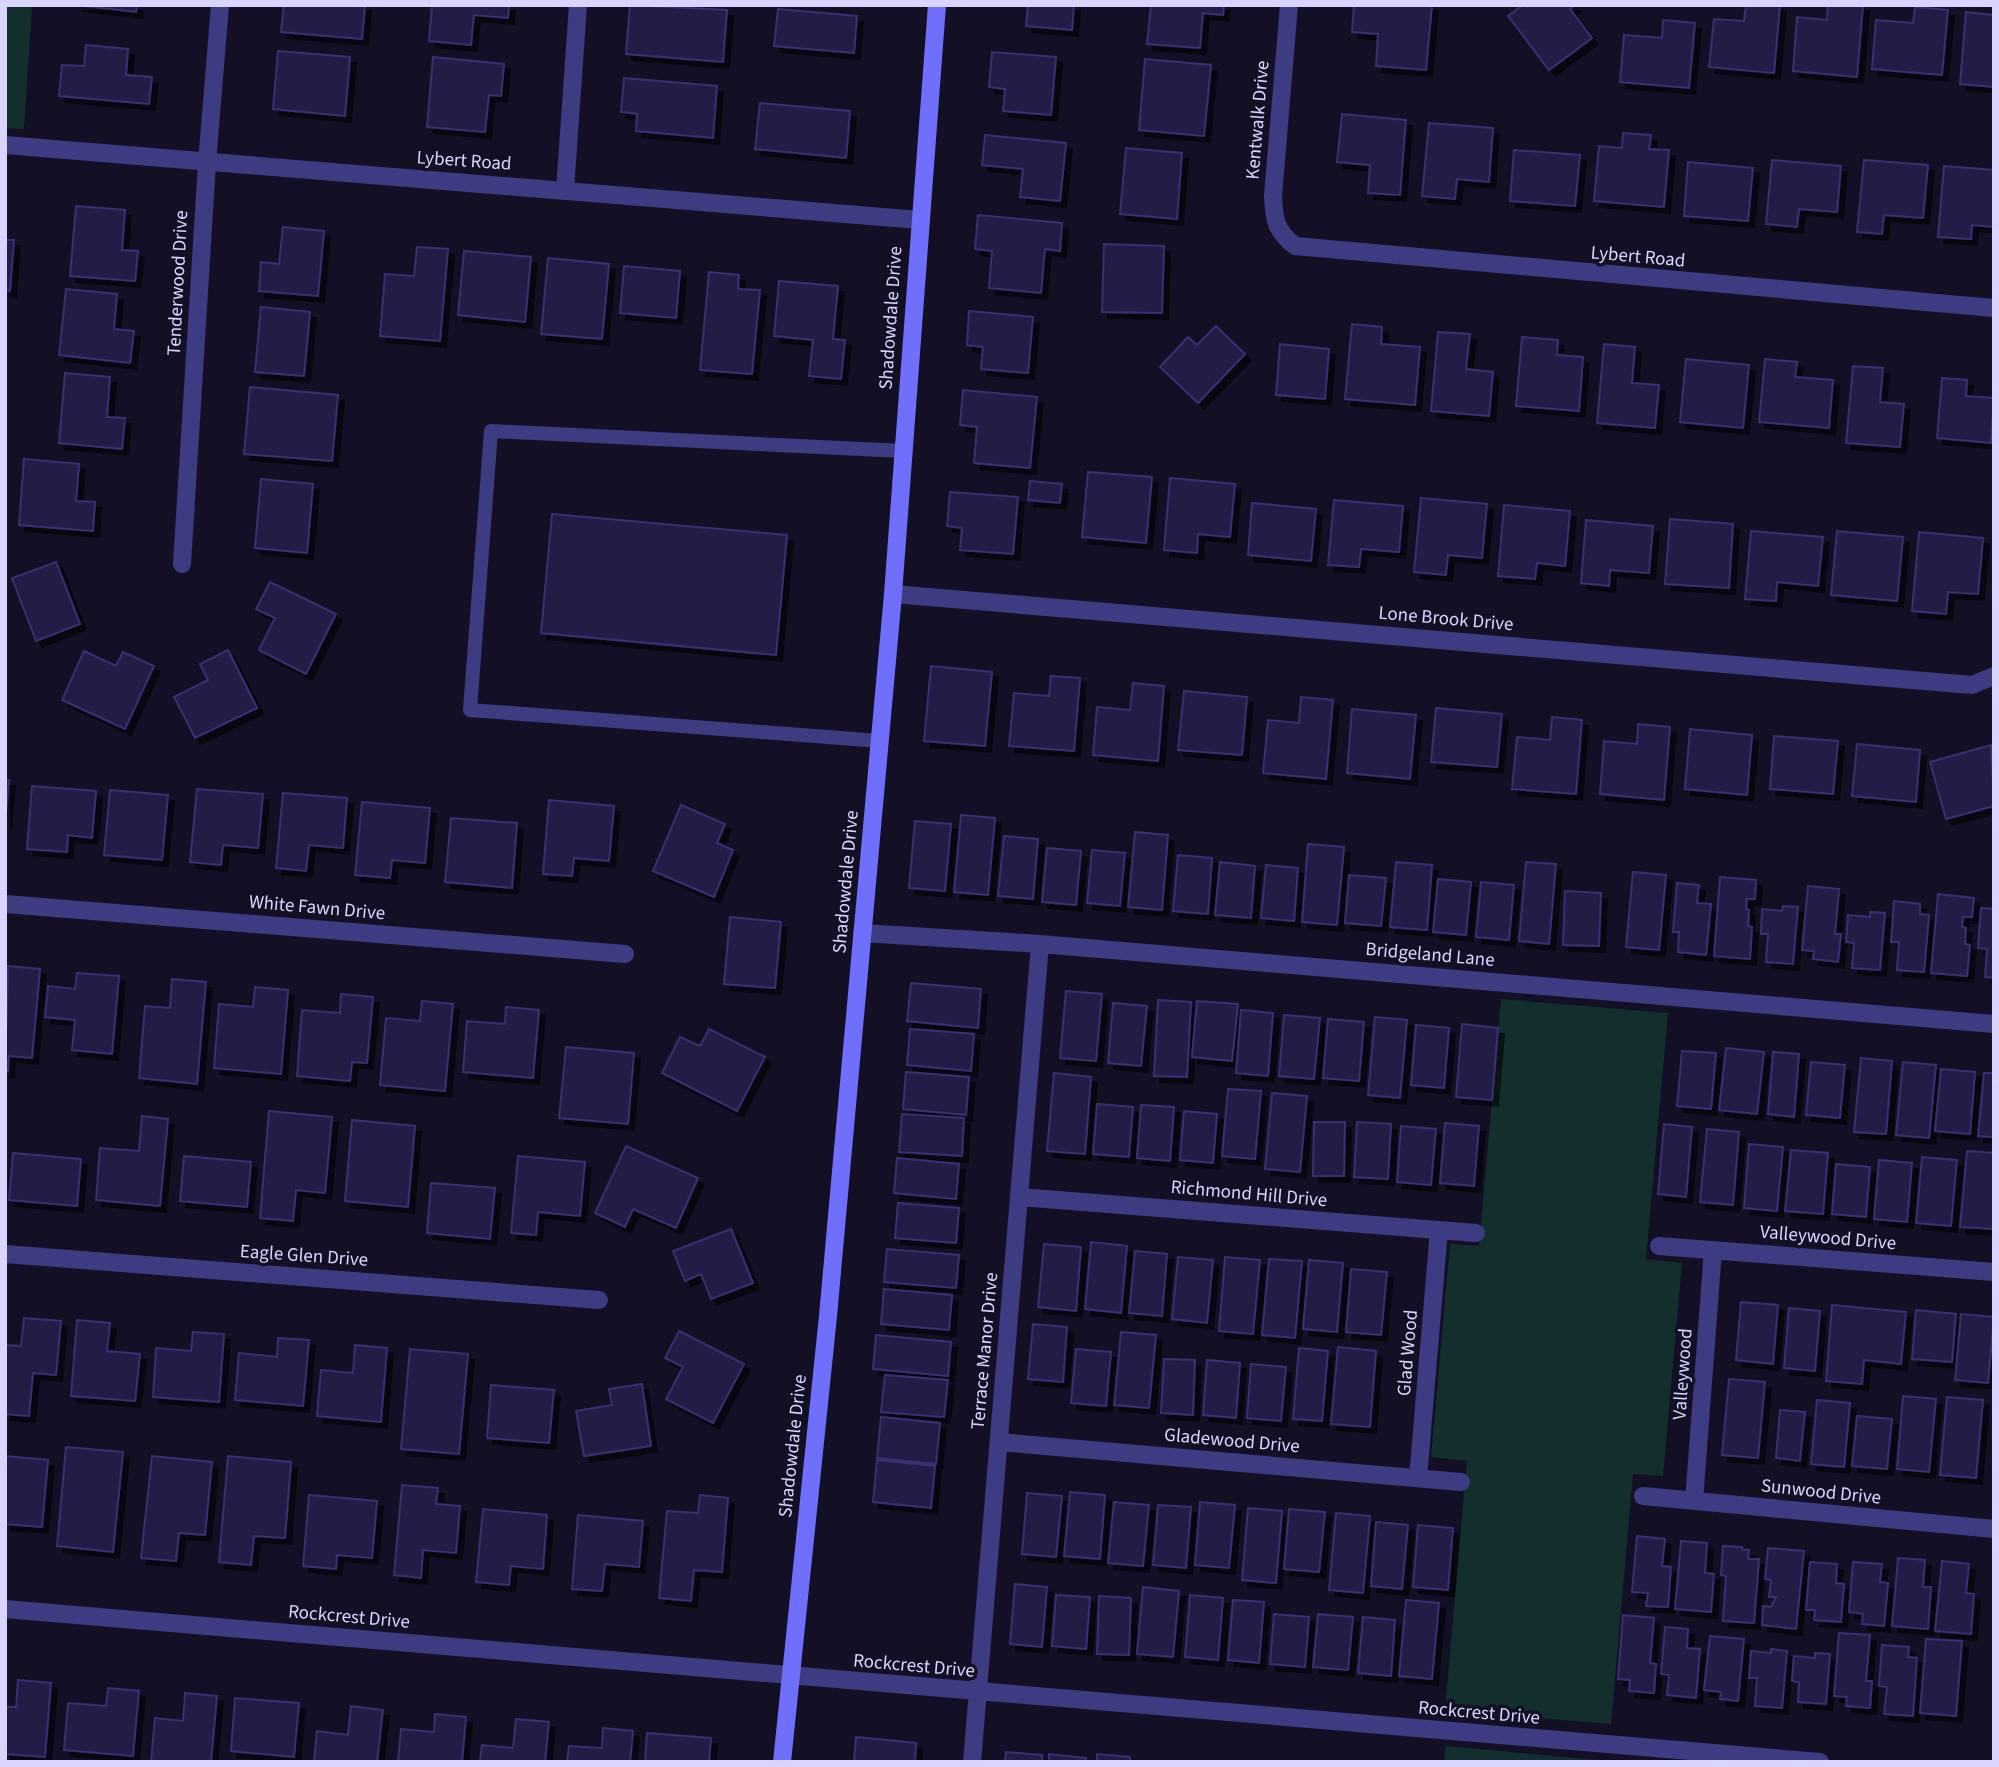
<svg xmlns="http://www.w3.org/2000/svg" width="1999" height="1767" viewBox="0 0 1999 1767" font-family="'Source Sans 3',sans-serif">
	<defs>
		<filter id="shadow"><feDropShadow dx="6" dy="6" stdDeviation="0" flood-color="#0009"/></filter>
	</defs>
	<rect width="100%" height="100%" fill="#131025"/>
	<!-- green -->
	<path fill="#132f2d" d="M5,5H32L24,129L5,128Z
		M1501,999L1668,1013L1646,1259L1682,1263L1663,1476L1633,1474L1611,1724L1445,1710L1467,1461L1431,1457L1450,1244L1479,1246Z
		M1446,1746L1606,1761L1444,1762Z"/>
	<!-- building -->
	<path fill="#241c46" stroke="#3a2f71" stroke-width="2" filter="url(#shadow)" d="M76,5H137L136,12Z
		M284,5H365L362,39L281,32Z
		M424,5H509L508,18L474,15L471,45L429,41L432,6Z
		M630,5L727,10L723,62L626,54Z
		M1028,5H1074L1072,30L1026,26Z
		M1151,5H1224L1223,15L1203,13L1200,48L1147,44Z
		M1354,5H1432L1426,70L1376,66L1378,34L1352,32Z
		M1523,5H1575L1570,9L1592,38L1549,70L1508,16Z
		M1746,5H1780L1774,73L1709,67L1714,19L1744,21Z
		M1828,5H1863L1857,77L1793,71L1797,17L1827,20Z
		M1915,7L1948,10L1942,75L1872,69L1876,20L1913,23Z
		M778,9L857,16L854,53L774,46Z
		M1966,12L1994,15V87L1960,84Z
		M1663,20L1695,23L1689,88L1620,82L1624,35L1662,38Z
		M86,45L128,49L126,75L152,77L149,104L59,96L62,65L84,66Z
		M278,51L350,57L345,116L273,109Z
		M992,52L1056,57L1051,115L1003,111L1005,89L989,87Z
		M433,57L504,64L501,96L489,95L485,132L427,127Z
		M1145,59L1211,65L1204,136L1139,130Z
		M624,78L717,86L713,138L636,131L637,114L621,112Z
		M760,103L850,111L846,158L755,149Z
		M1342,114L1406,120L1400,195L1368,193L1370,165L1337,162Z
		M1429,123L1493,128L1489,182L1457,179L1455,199L1422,196Z
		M1623,133L1651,135L1649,149L1669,150L1664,207L1594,201L1599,146L1622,148Z
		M985,135L1066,143L1060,201L1020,197L1023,169L982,165Z
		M1126,148L1182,153L1177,219L1120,214Z
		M1514,150L1580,155L1575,206L1510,201Z
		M1772,160L1841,166L1837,212L1799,209L1797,227L1766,224Z
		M1864,160L1928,165L1923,218L1884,215L1882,234L1857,232Z
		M1688,162L1753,168L1748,221L1684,216Z
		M1944,166L1994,170V227L1972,225L1971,239L1938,237Z
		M76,206L125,210L122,250L138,251L135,281L70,276Z
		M978,215L1062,223L1060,251L1045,249L1041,293L989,288L992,251L975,249Z
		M283,227L324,231L318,296L259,291L261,262L279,264Z
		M5,240H14L10,291L5,290Z
		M1104,244L1164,246L1162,313L1102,312Z
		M417,247L448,249L440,341L380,336L385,274L414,276Z
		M464,251L531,257L525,322L458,315Z
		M548,258L609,264L602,339L541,334Z
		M624,266L680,271L676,318L620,313Z
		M709,272L739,275L738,289L760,290L752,374L700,370Z
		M779,281L838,286L833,339L845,340L841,379L809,376L813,340L774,336Z
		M66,289L117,294L114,329L134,331L130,363L59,355Z
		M261,307L310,312L304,376L255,372Z
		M969,311L1033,317L1028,373L981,369L983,347L967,345Z
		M1352,324L1382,327L1381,344L1420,347L1415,405L1345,399Z
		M1216,326L1245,354L1198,403L1160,367L1188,337L1197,345Z
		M1438,332L1470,334L1466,369L1493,372L1489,416L1431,411Z
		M1522,337L1558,340L1557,355L1583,357L1579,411L1516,406Z
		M1280,344L1329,349L1325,399L1276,395Z
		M1604,344L1635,347L1632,383L1659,385L1655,428L1597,423Z
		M1686,359L1749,365L1743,428L1680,422Z
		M1765,359L1797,362L1795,377L1833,380L1829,428L1759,422Z
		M1853,366L1883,368L1880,402L1904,404L1900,447L1846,443Z
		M65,373L110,377L107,417L125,418L122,449L59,443Z
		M1942,378L1967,380L1966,396L1994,398L1991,443L1937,438Z
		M250,387L338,395L332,461L244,454Z
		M963,390L1037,397L1030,468L974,463L977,427L960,425Z
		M24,459L79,464L76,501L95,502L93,531L19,525Z
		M1088,472L1152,477L1146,543L1082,537Z
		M1170,478L1235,484L1230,537L1198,534L1197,553L1164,550Z
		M261,479L313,484L307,553L255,548Z
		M1030,481L1062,484L1060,503L1028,500Z
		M950,492L1018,497L1013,554L960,550L962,528L947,526Z
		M1421,498L1487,504L1482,558L1448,555L1446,575L1414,572Z
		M1334,500L1403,506L1399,552L1361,549L1359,567L1328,565Z
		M1252,503L1316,509L1311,561L1248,555Z
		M1504,505L1570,511L1565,566L1537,563L1535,579L1498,576Z
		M552,514L787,535L776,655L541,633Z
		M1670,519L1733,524L1729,588L1665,584Z
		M1586,520L1653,526L1649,573L1610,570L1609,586L1581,583Z
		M1751,531L1823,537L1818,586L1777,582L1776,601L1745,599Z
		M1837,531L1903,537L1897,601L1831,595Z
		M1919,532L1983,538L1978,594L1948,592L1946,614L1912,611Z
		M56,562L80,624L36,641L12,578Z
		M270,582L336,614L306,674L259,650L275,618L256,609Z
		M228,650L257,708L195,738L174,697L208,680L200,664Z
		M84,651L116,666L123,652L154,666L125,729L62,700Z
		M931,666L992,672L985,746L924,741Z
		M1051,676L1080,678L1074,751L1009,746L1014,693L1049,696Z
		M1133,683L1164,686L1158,761L1093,755L1097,707L1130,710Z
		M1184,691L1247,697L1242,755L1178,750Z
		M1301,697L1333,700L1326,779L1263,773L1268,720L1299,723Z
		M1436,708L1502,714L1497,767L1431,762Z
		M1352,709L1416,715L1410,779L1347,773Z
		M1552,717L1582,720L1576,794L1512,789L1517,737L1550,740Z
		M1638,724L1670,727L1664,800L1600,794L1604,741L1637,744Z
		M1690,729L1752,735L1747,795L1685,789Z
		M1774,736L1838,741L1833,794L1770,789Z
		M1857,744L1920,750L1916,802L1852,796Z
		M1991,745L1994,806L1946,819L1930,762Z
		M5,780H9L5,823Z
		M32,786L96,791L92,838L68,835L67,852L27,849Z
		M197,789L263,794L258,848L223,845L221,865L190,862Z
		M110,790L168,795L162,860L104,855Z
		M283,793L347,798L343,848L309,845L306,871L276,868Z
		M549,800L614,806L609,861L574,858L572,876L543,874Z
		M362,802L430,808L425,863L392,860L390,878L355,875Z
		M681,805L725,824L717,843L733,850L714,897L653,871Z
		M961,815L995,818L988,895L954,892Z
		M451,818L517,823L512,888L445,882Z
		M915,821L951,824L945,891L909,888Z
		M1135,832L1168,835L1162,910L1128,907Z
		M1004,836L1038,839L1033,899L998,896Z
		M1308,844L1344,847L1337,925L1302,922Z
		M1047,848L1081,851L1076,905L1042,902Z
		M1092,850L1125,853L1120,906L1087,903Z
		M1178,855L1212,858L1208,914L1173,911Z
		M1220,862L1255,866L1251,918L1215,915Z
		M1396,862L1432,865L1427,930L1390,927Z
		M1526,862L1556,864L1549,944L1519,941Z
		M1266,865L1298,868L1294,921L1261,918Z
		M1633,872L1666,875L1659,950L1626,947Z
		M1349,875L1386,878L1381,926L1345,923Z
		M1720,877L1756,880L1755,899H1747L1746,909L1749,910L1748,926L1752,927L1750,959L1714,956Z
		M1438,879L1471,882L1466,935L1433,932Z
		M1481,882L1514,885L1509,940L1476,937Z
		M1677,883L1699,885L1697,903L1711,904L1706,955L1678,952L1679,932H1673Z
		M1808,886L1839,889L1835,934H1841L1838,962L1813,959L1814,951L1802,950Z
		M1565,891L1601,893L1599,946L1563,945Z
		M1938,894L1974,898L1972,917H1963L1962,927L1966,928L1965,944L1970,945L1967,976L1931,973Z
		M1894,901L1920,904V914L1929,915L1924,972L1897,970L1899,942H1891Z
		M1783,906L1798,907L1793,964L1766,962L1768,934H1761L1762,909L1782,911Z
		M1981,908L1994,909V978L1985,977L1987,949L1978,948Z
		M1870,912L1885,913L1880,970L1852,968L1854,943L1846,942L1848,915L1870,917Z
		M730,917L781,922L775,988L724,984Z
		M8,966L40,969L32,1058L9,1056L8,1071H5Z
		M77,973L119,976L112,1054L72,1050L75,1020L45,1017L48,986L75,989Z
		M172,979L206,982L197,1084L139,1078L145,1006L170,1008Z
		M911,983L981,989L978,1028L907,1021Z
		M255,987L288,990L281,1074L214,1068L219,1004L253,1007Z
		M1066,991L1102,994L1096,1061L1060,1058Z
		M341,994L373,997L367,1063L352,1062L350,1081L297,1076L302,1010L340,1013Z
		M1158,1000L1191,1002L1187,1077L1154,1076Z
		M422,1001L453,1004L445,1091L380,1085L386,1018L420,1021Z
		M1197,1001L1238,1004L1232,1061L1192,1057Z
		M1113,1003L1147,1006L1141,1066L1108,1063Z
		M506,1007L539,1010L533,1078L463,1072L467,1021L505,1024Z
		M1241,1010L1273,1013L1268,1076L1236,1073Z
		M1284,1015L1320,1018L1314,1079L1279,1076Z
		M1375,1017L1407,1020L1400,1098L1368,1095Z
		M1328,1019L1364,1022L1359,1081L1323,1078Z
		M1462,1024L1498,1028L1492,1100L1456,1097Z
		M1416,1025L1449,1028L1444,1088L1411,1085Z
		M709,1029L765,1057L737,1111L662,1073L680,1037L700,1046Z
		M910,1029L974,1034L971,1071L907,1065Z
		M566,1047L634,1053L628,1124L559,1118Z
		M1726,1048L1764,1052L1757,1114L1719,1110Z
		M1682,1051L1716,1053L1711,1109L1677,1106Z
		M1773,1052L1799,1054L1794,1117L1768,1114Z
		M1861,1058L1892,1061L1886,1134L1854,1132Z
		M1811,1062L1845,1065L1840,1118L1806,1115Z
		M1903,1062L1936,1065L1929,1138L1896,1135Z
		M1941,1069L1975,1072L1970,1134L1935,1131Z
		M906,1072L969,1077L966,1115L903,1109Z
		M1054,1073L1091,1077L1085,1154L1047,1151Z
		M1984,1073H1994V1137L1978,1136Z
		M1228,1089L1261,1091L1255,1159L1222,1156Z
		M1272,1093L1307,1096L1300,1172L1265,1169Z
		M1097,1104L1133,1107L1129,1157L1093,1154Z
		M1141,1105L1174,1107L1170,1161L1137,1158Z
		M269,1111L332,1117L325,1193L296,1190L293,1221L260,1218Z
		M1184,1111L1217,1114L1213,1163L1180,1160Z
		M902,1114L964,1118L962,1156L899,1152Z
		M142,1116L168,1119L160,1206L96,1200L100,1148L139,1151Z
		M352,1120L415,1126L408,1207L345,1201Z
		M1314,1122H1345L1344,1176H1313Z
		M1357,1122L1391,1124L1388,1179L1354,1177Z
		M1445,1123L1479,1126L1474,1186L1440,1183Z
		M1664,1124L1692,1127L1686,1197L1658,1194Z
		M1401,1126L1436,1129L1431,1185L1397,1182Z
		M1707,1129L1739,1132L1733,1205L1700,1202Z
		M1749,1144L1783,1147L1777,1211L1744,1208Z
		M626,1146L698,1178L676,1228L633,1209L625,1227L595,1213Z
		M1791,1150L1828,1153L1823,1214L1785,1211Z
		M1967,1151L1994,1153V1229L1960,1227Z
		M13,1153L81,1159L77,1206L9,1200Z
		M184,1156L251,1162L247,1207L180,1201Z
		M518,1156L585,1162L580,1216L538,1212L536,1235L511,1233Z
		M1922,1157L1957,1160L1951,1226L1916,1223Z
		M897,1158L959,1164L956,1199L894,1193Z
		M1879,1160L1912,1163L1907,1222L1874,1219Z
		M1836,1164L1870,1167L1866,1217L1832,1214Z
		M431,1183L495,1188L490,1239L427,1233Z
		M898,1203L959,1208L956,1243L895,1238Z
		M731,1229L753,1283L711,1299L701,1274L685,1281L673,1251Z
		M1091,1242L1127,1246L1121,1313L1085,1309Z
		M1044,1244L1081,1247L1076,1311L1038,1307Z
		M887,1249L959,1255L956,1288L884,1282Z
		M1135,1251L1167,1254L1162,1316L1129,1313Z
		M1178,1257L1213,1260L1207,1323L1172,1319Z
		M1225,1257L1260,1260L1253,1334L1219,1331Z
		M1269,1259L1302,1261L1295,1338L1262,1335Z
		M1309,1260L1343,1263L1337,1332L1303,1329Z
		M1351,1269L1387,1272L1381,1335L1346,1332Z
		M884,1289L952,1295L949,1330L881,1324Z
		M1741,1302L1778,1305L1773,1364L1736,1360Z
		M1832,1305L1906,1312L1901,1364L1864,1360L1862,1384L1826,1381Z
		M1789,1308L1820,1311L1815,1371L1784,1368Z
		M1916,1310L1956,1314L1952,1362L1912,1359Z
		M1961,1314L1994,1317L1988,1383L1955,1380Z
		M24,1318L61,1321L56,1375L33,1373L29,1416L5,1414V1345L21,1346Z
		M77,1320L110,1323L107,1351L140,1354L135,1401L71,1396Z
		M1033,1324L1067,1327L1063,1382L1028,1379Z
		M679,1331L744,1364L713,1423L666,1399L683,1367L665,1358Z
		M193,1332L224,1334L219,1402L153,1397L156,1348L191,1351Z
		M1121,1332L1156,1335L1149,1408L1114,1405Z
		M876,1335L951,1342L948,1376L873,1369Z
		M278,1338L309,1340L303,1406L235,1400L239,1353L277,1357Z
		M355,1345L387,1348L381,1422L317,1416L321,1370L353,1373Z
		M1338,1347L1376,1351L1370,1427L1331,1424Z
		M1299,1348L1328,1351L1322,1421L1293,1419Z
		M410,1349L468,1354L459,1454L401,1449Z
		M1076,1349L1111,1352L1106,1406L1071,1403Z
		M1164,1359L1195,1360L1193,1415L1161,1413Z
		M1207,1360L1240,1363L1236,1418L1203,1415Z
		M1251,1364L1286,1367L1281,1421L1247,1418Z
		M885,1375L948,1380L944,1417L881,1412Z
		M1729,1379L1765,1382L1758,1458L1722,1455Z
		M642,1384L651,1446L584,1456L576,1411L612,1405L609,1389Z
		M491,1385L554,1390L549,1443L487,1438Z
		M1903,1396L1936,1399L1929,1472L1897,1469Z
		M1947,1397L1983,1400L1976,1478L1940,1475Z
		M1817,1400L1850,1403L1844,1467L1811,1464Z
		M1780,1410L1805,1412L1800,1461L1776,1458Z
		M1857,1416L1892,1419L1887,1469L1852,1466Z
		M881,1417L940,1423L936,1464L877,1458Z
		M66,1447L123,1452L113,1552L57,1546Z
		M5,1456L48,1460L42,1527L5,1524Z
		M152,1456L212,1462L205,1535L179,1533L176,1561L141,1558Z
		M228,1456L291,1462L285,1538L254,1536L251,1565L219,1562Z
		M877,1460L935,1466L931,1508L873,1502Z
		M402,1485L438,1488L436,1504L460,1506L456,1553L423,1550L421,1578L394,1575Z
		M1070,1492L1105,1495L1100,1559L1064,1556Z
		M1027,1493L1062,1496L1056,1557L1022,1554Z
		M309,1495L377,1501L372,1558L337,1555L336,1569L303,1566Z
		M700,1495L728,1498L722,1572L694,1570L691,1601L659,1598L667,1511L698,1513Z
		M1114,1502L1149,1505L1143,1566L1108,1563Z
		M1200,1502L1235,1505L1229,1568L1195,1565Z
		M1158,1505L1191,1507L1186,1568L1153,1565Z
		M1248,1508L1282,1511L1276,1583L1242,1580Z
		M483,1509L547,1515L543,1569L511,1566L509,1585L476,1582Z
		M1289,1509L1325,1512L1319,1572L1284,1569Z
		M1336,1513L1370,1516L1363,1593L1329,1590Z
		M578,1515L643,1521L639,1567L605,1564L602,1591L572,1589Z
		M1376,1522L1408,1525L1402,1589L1371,1586Z
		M1418,1525L1453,1528L1448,1590L1413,1587Z
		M1637,1536L1665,1539L1662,1566L1671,1567L1668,1607L1646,1606L1648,1593L1632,1592Z
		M1681,1541L1707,1543L1705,1573L1714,1574L1711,1612L1675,1609Z
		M1723,1546L1742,1547L1743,1550H1749L1748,1559H1759L1754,1623L1723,1621L1726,1576L1721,1575Z
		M1768,1548L1804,1551L1796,1629L1762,1625L1763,1606L1771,1607L1776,1597H1769L1771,1580L1765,1579Z
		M1898,1558L1925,1560L1923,1587H1931L1928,1629L1892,1626Z
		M1942,1561L1969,1564L1966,1593L1974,1594L1971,1634L1935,1631Z
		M1810,1562L1837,1564L1836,1583L1844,1584L1841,1622L1814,1620L1815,1610H1806Z
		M1853,1562L1882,1564L1880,1582L1888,1583L1884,1626L1862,1624L1863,1614L1849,1612Z
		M1015,1584L1047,1587L1042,1647L1010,1644Z
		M1143,1587L1179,1591L1173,1657L1137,1654Z
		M1056,1595L1090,1597L1086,1649L1052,1646Z
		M1190,1595L1223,1598L1218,1660L1185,1657Z
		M1099,1596L1131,1598L1129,1655L1097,1654Z
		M1233,1600L1264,1602L1259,1663L1228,1660Z
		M1406,1600L1439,1603L1432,1679L1399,1676Z
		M1274,1614L1309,1617L1305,1667L1270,1664Z
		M1318,1614L1353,1617L1348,1670L1313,1667Z
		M1623,1615L1654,1618L1650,1663L1656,1664L1654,1693L1629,1691L1630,1680L1618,1679Z
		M1363,1617L1395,1620L1391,1676L1358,1673Z
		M1665,1627L1688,1629L1687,1648L1700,1649L1696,1698L1667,1695L1669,1675L1661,1674Z
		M1839,1633L1870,1635L1866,1681H1872L1870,1708L1846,1706L1847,1697L1834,1696Z
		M1710,1636L1744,1639L1738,1701L1720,1699L1721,1692L1704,1690Z
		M1926,1639L1962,1641L1956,1716L1920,1713Z
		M1882,1645L1909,1647L1908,1657L1917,1658L1913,1716L1884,1714L1887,1687L1879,1686Z
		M1771,1649L1787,1651L1782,1708L1755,1706L1757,1678H1749L1751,1651L1771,1653Z
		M1815,1653L1830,1654L1826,1704L1798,1702L1799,1682L1792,1681L1794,1656L1815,1658Z
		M18,1680L51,1683L45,1757L5,1754V1707H16Z
		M108,1688L139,1691L133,1756L64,1750L68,1703L106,1706Z
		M185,1693L217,1696L211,1762H151L155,1718L183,1721Z
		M235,1698L299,1703L294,1757L231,1751Z
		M351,1706L383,1710L377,1762H314L317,1731L348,1735Z
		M435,1714L466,1717L462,1762H398L401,1729L434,1732Z
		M516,1719L549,1722L545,1762H480L482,1745L513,1748Z
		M603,1728L633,1731L630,1762H567L569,1746L602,1748Z
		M647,1733L711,1738L709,1762H645Z
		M856,1737L916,1743L915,1762H854Z
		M1006,1752L1042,1755V1762H1005Z
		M1049,1754L1086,1758L1085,1762H1049Z
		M1097,1754L1130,1757V1762H1097Z"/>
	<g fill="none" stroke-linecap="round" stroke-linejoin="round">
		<!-- lane -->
		<path stroke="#3d3c83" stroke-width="14" d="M880,741L470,710L491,431L903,451"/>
		<!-- street -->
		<path stroke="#3d3c83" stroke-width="18" d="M1289,5L1273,196C1274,220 1276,231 1295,246L1994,308
			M5,145L919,220
			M565,190L578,5
			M182,564L207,163L220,5
			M893,594L1972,685L1994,676
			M5,904L625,954
			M862,933L1040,944L1994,1024
			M1020,1197L1476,1233
			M1659,1246L1994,1272
			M5,1254L599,1300
			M999,1442L1461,1482
			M1418,1478L1439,1230
			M1643,1496L1994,1529
			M1694,1501L1713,1250
			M5,1609L1820,1762
			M972,1762L1040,944"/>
		<!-- secondary -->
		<path stroke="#6f6ffb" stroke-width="18" d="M782,1762L828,1316L893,594L937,5"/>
	</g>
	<g text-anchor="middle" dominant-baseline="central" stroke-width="7" stroke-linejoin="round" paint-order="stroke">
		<!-- street labels -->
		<g font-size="19" fill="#d9d5fe" stroke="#131025">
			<text transform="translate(1258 120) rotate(-85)">Kentwalk Drive</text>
			<text transform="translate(464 161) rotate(4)">Lybert Road</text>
			<text transform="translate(1638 257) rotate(5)">Lybert Road</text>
			<text transform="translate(178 283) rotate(-87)">Tenderwood Drive</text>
			<text transform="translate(891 318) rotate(-86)">Shadowdale Drive</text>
			<text transform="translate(1446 619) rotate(5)">Lone Brook Drive</text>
			<text transform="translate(846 882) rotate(-85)">Shadowdale Drive</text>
			<text transform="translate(317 908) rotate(5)">White Fawn Drive</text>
			<text transform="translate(1430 955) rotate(5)">Bridgeland Lane</text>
			<text transform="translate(1249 1194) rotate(5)">Richmond Hill Drive</text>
			<text transform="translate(1828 1238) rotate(5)">Valleywood Drive</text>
			<text transform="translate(304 1256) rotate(4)">Eagle Glen Drive</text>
			<text transform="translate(985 1351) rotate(-85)">Terrace Manor Drive</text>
			<text transform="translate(1408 1353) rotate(-85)">Glad Wood</text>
			<text transform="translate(1683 1374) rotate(-86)">Valleywood</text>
			<text transform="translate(1232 1441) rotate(5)">Gladewood Drive</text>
			<text transform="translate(793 1446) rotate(-84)">Shadowdale Drive</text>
			<text transform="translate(1821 1492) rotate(6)">Sunwood Drive</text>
			<text transform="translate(349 1617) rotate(5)">Rockcrest Drive</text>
			<text transform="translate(914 1666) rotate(5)">Rockcrest Drive</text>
			<text transform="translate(1479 1713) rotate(5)">Rockcrest Drive</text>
		</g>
	</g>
	<!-- border -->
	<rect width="1999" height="1767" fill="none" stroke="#d9d5fe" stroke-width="14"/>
</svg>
